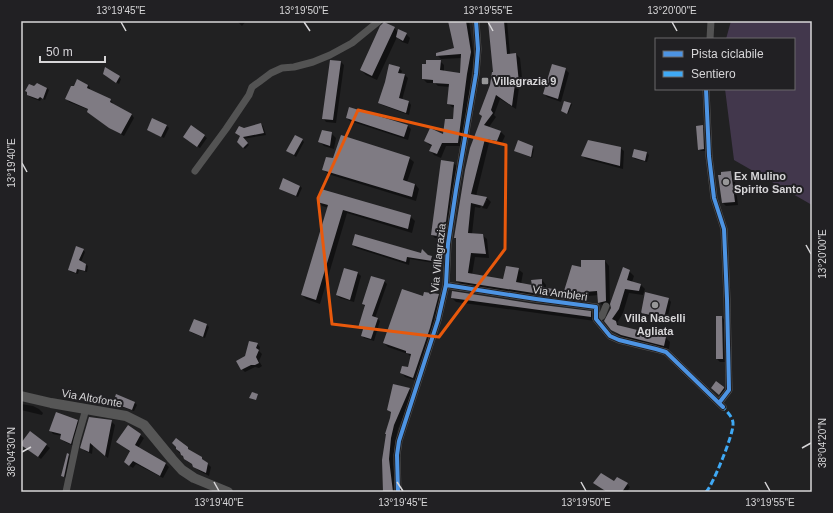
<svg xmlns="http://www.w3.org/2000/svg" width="833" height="513" viewBox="0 0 833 513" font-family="Arial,sans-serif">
	<rect width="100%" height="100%" fill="#212122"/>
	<!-- green -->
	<path fill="#42374c" d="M731,21H812V205L734,160L725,89H794V39H726Z"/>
	<!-- shadow -->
	<path fill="#0007" d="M237,21H246L242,26Z
		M449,21H469L474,56L471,78L462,146H446L441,158L434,155L431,151L433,146L429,145L426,141L444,135L453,120L455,108L452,107L448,103L450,87L438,86L435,83H427L423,79L440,61L444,65V71L461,74L462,58L441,59L437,55L455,49Z
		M489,21H507L510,54H516L520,58L523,87L519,88L516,109L500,99L494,115L496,117L489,127L501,132L505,136L501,145L489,143L476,196L487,198L491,202L487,209L482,208L487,200H485L480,208L475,207L472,234L482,235L487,239L489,258L475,257L472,275L504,280L518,269L523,273L521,284L533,286L542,280L546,285V289L564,292L582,268L605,261L609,266L610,305L603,306L599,302V295L588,296L583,303L461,285L457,281V239L455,238L483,116L494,73Z
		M394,28L398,32L406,34L410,38L408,44L402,42L397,37L377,80L366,75L361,70Z
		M341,62L344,65L336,123L326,122L323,118Z
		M106,68L121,79L119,84L106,76Z
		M399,68L402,71L401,74L405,75L408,78L402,100L409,102L411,105L409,115L382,105L379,103Z
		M565,69L569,73L561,102L547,97L544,93Z
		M88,85L90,88L89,90L110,100L113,103V104L132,115L134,118L124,136L113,130L91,114L89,110L69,102L67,99Z
		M35,87L47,88L49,90L45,100L42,98L40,101L30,97L28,95Z
		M565,102L572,104L568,114L563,112Z
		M350,109L408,126L411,129L408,140L350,121L347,118Z
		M153,119L167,126L169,128L164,138L150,131Z
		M261,124L263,126L266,135L243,139L249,145L245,149L238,142L244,129Z
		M191,127L207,138L200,148L186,138Z
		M702,127L704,128L705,151H701L699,149Z
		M331,133L336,138L334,149L324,146L320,142Z
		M302,140L304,142L296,157L289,152Z
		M532,147L534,149L532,158L518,152L516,150Z
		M620,148L624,151L623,169L586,159L582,155Z
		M647,153L649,155L647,162L635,159L633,157Z
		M409,158L414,162L407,182L415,184L419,189L416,201L328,174L323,169L334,160Z
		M453,163L457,166L447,239L435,238L432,235Z
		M731,172L734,175L738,205L726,206L723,203Z
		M300,186L302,188L298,197L282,190L280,188Z
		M318,201L410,216L415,221L412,233L347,213L320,304L306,299L302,295L329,208L322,206Z
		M353,245L428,256L432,257L435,260L434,263L410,259L409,265L356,248Z
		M83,250L85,252L81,262L88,266L87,272L79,270L78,274L71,272L69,270Z
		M345,269L358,273L361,276L354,302L340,298L337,295Z
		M629,271L634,276L632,282L641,285L645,289L643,295L629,293L623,313L617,323L621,327L666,338L670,342L669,349L625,339L617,334L606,321Z
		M384,281L387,284L375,318L378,319L380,321L374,341L364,338L362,335L363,331L359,327L365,307L363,304Z
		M438,295L442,299L417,381L405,377L401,372L409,368L411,357L408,354L388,347L384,343L424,298Z
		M452,298L591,312L595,317V321L456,302Z
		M668,298L671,302L667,320L645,315L642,312Z
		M722,317L725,320L726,362H720L717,359Z
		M194,320L207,325L209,327L205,338L192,333L190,331Z
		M257,344L260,347L259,351L262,354L259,361L262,366L259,368L255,367L245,372L242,369L246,357Z
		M723,387L726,390L721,396L712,388Z
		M409,389L413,393L398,429L395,443L393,464L396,492H385L392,414L388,410Z
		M117,395L135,403L137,405L134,411L116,405L114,403Z
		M21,404L33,406L39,409L43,413L42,415L21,410Z
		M77,420L80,424L74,446L65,442L61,439L62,436L53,434L50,430Z
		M111,421L115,425L108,458L93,445L92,454L85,451L82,448Z
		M128,427L144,438L138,448L166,464L169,467L163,478L136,464L133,468L128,465L130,452L118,442Z
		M30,433L50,448L41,459L25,447Z
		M176,449L191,452L201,458L211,467L209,476L198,470L194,465L188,462Z
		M68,455L70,457L66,478L62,475Z
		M595,483L627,484L630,487L627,492H607Z"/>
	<!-- building -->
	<path fill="#7f7b83" d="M448,21H466L471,52L467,74L458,143H442L437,154L429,151L432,145L424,141L430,128L443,134L445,119H453L454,105L447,104L449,84L433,83V80L422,79V64H426V60H441L440,70L460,73L461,54L436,56V53L454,48Z
		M488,21H504L507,54L516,53L519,83L515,84L512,106L496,95L491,110L493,113L484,125L501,131L497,141L485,139L471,194L487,197L483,206L471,203L468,233L483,234L486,254L471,253L468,273L503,279L506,266L519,268L516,282L532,285L531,280L542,279V287L564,291L572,265L581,267V260H605L606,301L598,303L597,291L584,292L578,300L456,281V238H454L465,170L470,148L482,116L479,114L490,85L492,72H493Z
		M384,22L395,27L372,76L360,70L380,26Z
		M398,29L407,33L403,41L396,37Z
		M330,60L341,61L333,120L322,119Z
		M389,64L400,67L398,73L405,74L399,98L409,101L406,113L378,103L385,82Z
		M552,64L566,68L558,99L543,94Z
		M105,67L120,76L116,83L103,74Z
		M77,79L88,85L87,88L111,99L110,102L132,114L121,134L109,128L87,112L88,109L65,99L71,86H74Z
		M37,83L47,88L43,99L40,97L38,99L27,95V92L25,91L29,84L34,86Z
		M564,101L571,103L567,114L561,111Z
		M349,107L408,125L404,137L346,118Z
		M152,118L167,125L161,137L147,130Z
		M261,123L264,133L243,137L248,143L243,148L237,142L240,136L235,133L239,126L244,128Z
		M191,125L205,135L197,147L183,137Z
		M703,125L704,149L698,150L696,126Z
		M322,130L332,132L330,146L318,142Z
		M295,135L303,139L294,155L286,151Z
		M341,135L410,157L403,180L415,184L412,197L322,170L326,157L333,158Z
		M518,140L533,146L531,157L514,151Z
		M588,140L621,147L620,166L581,156Z
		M634,149L647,152L645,161L632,157Z
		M441,160L454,162L444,237L431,235Z
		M731,171L735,202L722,203L718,175H721V172Z
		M283,178L300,186L296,196L279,189Z
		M321,189L411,215L408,229L343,210L316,300L301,295L328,205L317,202Z
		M355,234L421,253L422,249L428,255L432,256L431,260L432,261L407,257L406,262L352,245Z
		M76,246L84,249L79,260L86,264L85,271L77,269L76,273L68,270Z
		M623,267L630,270L627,280L641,284L639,291L625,289L619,309L612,319L616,321L617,325L666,337L664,346L621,335L611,330L604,321L611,308L610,304Z
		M344,268L358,272L350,300L336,295Z
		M371,276L385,280L372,316L378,318L371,339L361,336L363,329L358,328L365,305L362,304Z
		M402,289L423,296L424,292L439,294L430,328L413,378L400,373L402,366L408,367L411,354L406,353V351L383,343Z
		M452,291L535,304L591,311V317L451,298Z
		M645,292L669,298L664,318L641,313Z
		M716,316H722L723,359H716Z
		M194,319L207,324L203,337L189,331Z
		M249,341L258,343L256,348L259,350L256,357L259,363L255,365H251L241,370L236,361L245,356Z
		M716,381L724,387V388L719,395L711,388Z
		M393,384L410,388L394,425L391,438L389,459L393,492H383L382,460L386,434H385L390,418L391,412L387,410Z
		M252,392L258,394L256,400L249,398Z
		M116,394L135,402L132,410L113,403Z
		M56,412L78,420L71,444L60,439L61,434L49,431Z
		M89,417L112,420L105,456L90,443L89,452L80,448Z
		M128,425L141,434L135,445L166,463L160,476L133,461L129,466L124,462L130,451L116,442Z
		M30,431L47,444L38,457L21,445V443Z
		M176,438L188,447V449L202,457V459L208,463L206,473L193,467L192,464L184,459L183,456L181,455L180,452L176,449V447L172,443Z
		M67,453L69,454L64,477L61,476Z
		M601,473L614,481L617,477L628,483L622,492H607L593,483Z"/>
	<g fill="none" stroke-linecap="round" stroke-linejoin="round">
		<!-- minor -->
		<path stroke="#535353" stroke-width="7" d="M710,39L711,21
			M706,89L709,156L714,198L724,229L727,299L729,390L719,403
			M195,171L226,129L249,95L252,87L259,82L271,73L282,68L294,67L313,62L330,55L352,43L379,21
			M446,285L536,299L596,307V319L610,336L619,340L656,349L666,352L723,407
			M596,319L602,316L606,306
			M66,492L77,440L86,409
			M398,492L397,455L399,441L438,320L446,285L448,244L456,190L476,74L478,49L476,21"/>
		<!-- secondary -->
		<path stroke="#565656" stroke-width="10" d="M21,396L51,403L126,416L144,425L172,459L182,470L194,478L228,492"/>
		<!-- quiet -->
		<path stroke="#3fa9f5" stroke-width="3" stroke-dasharray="6 3" stroke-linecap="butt" d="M706,492C713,485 733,435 733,425C734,418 727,412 723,407"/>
		<defs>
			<path id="cycleway" d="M706,89L709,156L714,198L724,229L727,299L729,390L719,403
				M446,285L536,299L596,307V319L610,336L619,340L656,349L666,352L723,407
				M398,492L397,455L399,441L438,320L446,285L448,244L456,190L476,74L478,49L476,21"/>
		</defs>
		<!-- cycleway casing -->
		<use href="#cycleway" stroke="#212023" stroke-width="6"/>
		<!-- cycleway -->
		<use href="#cycleway" stroke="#4d94e3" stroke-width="4"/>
	</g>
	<!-- marked area -->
	<path fill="none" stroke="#e8590c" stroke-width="3" stroke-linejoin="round" d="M358,110L506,145L505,249L439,337L332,324L318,198Z"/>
	<!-- ticks -->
	<path fill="none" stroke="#d7d6d8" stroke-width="1.5" d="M121,22L126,31M304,22L310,31M488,22L493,31M672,22L677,31M22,163L27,172M806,245L811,254M802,448L811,443M22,452L31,447M214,482L219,491M397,482L403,491M581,482L586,491M765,482L770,491"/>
	<!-- markers -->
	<g fill="#979798" stroke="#212023" stroke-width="1.5">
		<rect x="481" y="77" width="8" height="8" rx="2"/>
		<circle cx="726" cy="182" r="4"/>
		<circle cx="655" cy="305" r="4"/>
	</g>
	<g text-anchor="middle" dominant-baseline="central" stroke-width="4" stroke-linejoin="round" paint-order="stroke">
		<!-- poi labels -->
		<g font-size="11" font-weight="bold" fill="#d7d6d8" stroke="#212023" text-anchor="start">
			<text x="493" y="81">Villagrazia 9</text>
			<text x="734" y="176">Ex Mulino<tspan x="734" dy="13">Spirito Santo</tspan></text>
			<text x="655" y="318" text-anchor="middle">Villa Naselli<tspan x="655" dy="13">Agliata</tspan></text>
		</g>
		<!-- street labels -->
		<g font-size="11" fill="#d7d6d8" stroke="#212023">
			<text transform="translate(438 258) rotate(-84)">Via Villagrazia</text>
			<text transform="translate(560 293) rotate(8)">Via Ambleri</text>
			<text transform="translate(92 398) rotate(10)">Via Altofonte</text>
		</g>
	</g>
	<!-- border -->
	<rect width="833" height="513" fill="none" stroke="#212023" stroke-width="44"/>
	<!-- legend -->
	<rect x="655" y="38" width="140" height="52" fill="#212023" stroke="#6a696b"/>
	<rect x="663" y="51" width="20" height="6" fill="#4d94e3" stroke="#6a696b"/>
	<text x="691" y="58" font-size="12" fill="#d7d6d8">Pista ciclabile</text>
	<rect x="663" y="71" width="20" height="6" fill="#3fa9f5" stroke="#6a696b"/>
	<text x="691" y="78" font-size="12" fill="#d7d6d8">Sentiero</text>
	<!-- scale -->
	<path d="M40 56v6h65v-6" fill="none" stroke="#d7d6d8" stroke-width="2"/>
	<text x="46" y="56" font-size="12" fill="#d7d6d8" stroke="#212023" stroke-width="3" paint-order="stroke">50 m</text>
	<rect x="22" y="22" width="789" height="469" fill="none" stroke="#d7d6d8" stroke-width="1.5"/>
	<g font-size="10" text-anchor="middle" fill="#d7d6d8">
		<text x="121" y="14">13°19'45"E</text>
		<text x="304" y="14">13°19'50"E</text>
		<text x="488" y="14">13°19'55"E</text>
		<text x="672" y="14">13°20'00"E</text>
		<text transform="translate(11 163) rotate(-90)" y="4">13°19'40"E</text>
		<text transform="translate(822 254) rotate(-90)" y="4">13°20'00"E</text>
		<text transform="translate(822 443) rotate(-90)" y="4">38°04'20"N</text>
		<text transform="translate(11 452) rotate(-90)" y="4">38°04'30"N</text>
		<text x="219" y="506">13°19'40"E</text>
		<text x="403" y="506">13°19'45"E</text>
		<text x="586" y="506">13°19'50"E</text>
		<text x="770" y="506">13°19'55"E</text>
	</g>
</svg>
